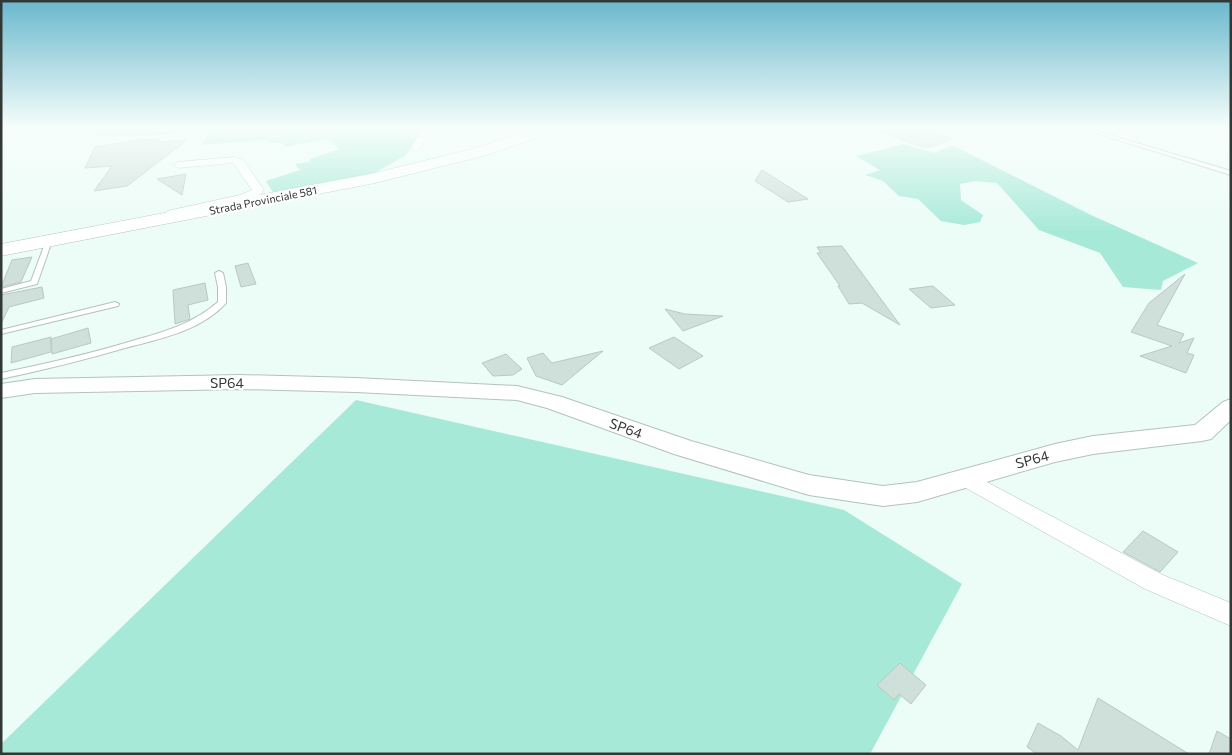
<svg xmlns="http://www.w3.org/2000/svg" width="1232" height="755" viewBox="0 0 1232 755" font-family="Commissioner,sans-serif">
	<rect width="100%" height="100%" fill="#ecfcf7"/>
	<!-- green -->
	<path fill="#a6e9d7" d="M104,128H424L406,155L369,176L274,194L266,181L300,170L295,164L310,162V159L340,149L327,139L285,147L281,143L267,142V140L202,145L212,129L163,135L92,136Z
		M904,144L934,153L951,146L956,147L1091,215L1198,263L1163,281L1161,290L1123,287L1100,253L1039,230L997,183L975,181L960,184L961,200L983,215L980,222L964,225L941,221L918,199L899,196L883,181L865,175L880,170L856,156Z
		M356,400L844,510L962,584L870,754H1V744Z"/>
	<!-- building -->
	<path fill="#cfdfda" stroke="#b9c8c3" d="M874,128H923L953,139L932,147H921L874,129Z
		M161,139L159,142L187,140L127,186L94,191L112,166L85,168L95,147L139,140Z
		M762,170L808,199L788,202L755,181Z
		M186,174L182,195L157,179Z
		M842,246L900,325L862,303L849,304L838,286H840L817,253H821L817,247Z
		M32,257L21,282L1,287L12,260Z
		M248,263L256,284L241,287L235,266Z
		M1185,274L1157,325L1184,334L1179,343L1194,338L1187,353L1194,355L1186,373L1140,356L1172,346L1131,332L1149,303Z
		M205,283L208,300L188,305L190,319L175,324L173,290Z
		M933,286L955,305L931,308L909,289Z
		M42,287L44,298L9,307L1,324V295Z
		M665,309L685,314L723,316L683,331Z
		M88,328L91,343L52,354L51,339Z
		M51,337V352L11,363L12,347Z
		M674,337L703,356L679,369L649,348Z
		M603,351L562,385L536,376L527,358L543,353L552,363Z
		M506,354L522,369L513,375L493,376L482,363Z
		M1143,531L1178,552L1160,572L1123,552Z
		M900,663L926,685L911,704L899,694L894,700L877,685Z
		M1098,698L1189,754H1037L1027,747L1038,723L1061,736L1078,750Z
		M1217,731L1231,739V754H1209Z"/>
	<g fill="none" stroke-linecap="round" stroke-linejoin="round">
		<defs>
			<path id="service" d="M1080,128H1086L1231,171V175Z
				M49,239L52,241L37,284L1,293V289L31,281L46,241Z
				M219,271L223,273L226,287V303C201,331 159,339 125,348C84,360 43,370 1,379V373C45,364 89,354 132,341C163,332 193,324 218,302V287L215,273Z
				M115,302L119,304L118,306L1,334V330Z"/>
			<path id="minor" d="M423,128H433L419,150H413L411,148Z
				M235,157L243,160L262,187L264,189L261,194L248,200L171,218L167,217L165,214L167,211L240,195L252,190L233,163L178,168L173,165L178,162Z
				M964,470L1163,575L1231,603V626L1145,589L957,483L954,478L957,473Z"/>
			<path id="tertiary" d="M240,375L356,378L517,386L562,397L691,441L809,475L883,486L917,482L1055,444L1093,436L1195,425L1223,402L1231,399V420L1211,439L1202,441L1093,454L1055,462L917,502L883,506L809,495L674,454L547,408L517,400L356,392L240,389L35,393L1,398V384L35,379Z"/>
			<path id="primary" d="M537,128H557L555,131L487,155L375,183L1,256V244L375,173L476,148Z"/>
		</defs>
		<!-- service casing -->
		<use href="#service" stroke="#b3c2bd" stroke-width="2"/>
		<!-- minor casing -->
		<use href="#minor" stroke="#b3c2bd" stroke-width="1"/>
		<!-- tertiary casing -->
		<use href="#tertiary" stroke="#b3c2bd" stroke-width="2"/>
		<!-- primary casing -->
		<use href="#primary" stroke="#b3c2bd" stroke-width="1"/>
		<!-- service -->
		<use href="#service" fill="#fff" fill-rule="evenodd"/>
		<!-- minor -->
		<use href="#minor" fill="#fff" fill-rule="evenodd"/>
		<!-- tertiary -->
		<use href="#tertiary" fill="#fff" fill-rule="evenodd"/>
		<!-- primary -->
		<use href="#primary" fill="#fff" fill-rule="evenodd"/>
	</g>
	<!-- sky -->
	<linearGradient id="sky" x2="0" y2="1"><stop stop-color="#6ab8cd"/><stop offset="0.55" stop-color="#f6fefb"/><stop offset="1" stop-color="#f6fefb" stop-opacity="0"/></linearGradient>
	<rect width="1232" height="233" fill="url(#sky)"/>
	<g text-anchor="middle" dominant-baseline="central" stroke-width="4.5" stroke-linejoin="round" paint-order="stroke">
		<!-- far-street labels -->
		<g font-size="11" fill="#323836" stroke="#fff">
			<text transform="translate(263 200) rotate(-11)">Strada Provinciale 581</text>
		</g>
		<!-- street labels -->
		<g font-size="14" fill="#323836" stroke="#fff">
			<text x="227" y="382">SP64</text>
			<text transform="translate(626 428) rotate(20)">SP64</text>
			<text transform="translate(1032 459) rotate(-15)">SP64</text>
		</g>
	</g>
	<!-- border -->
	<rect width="1232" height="755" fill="none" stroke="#323836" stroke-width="5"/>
</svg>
